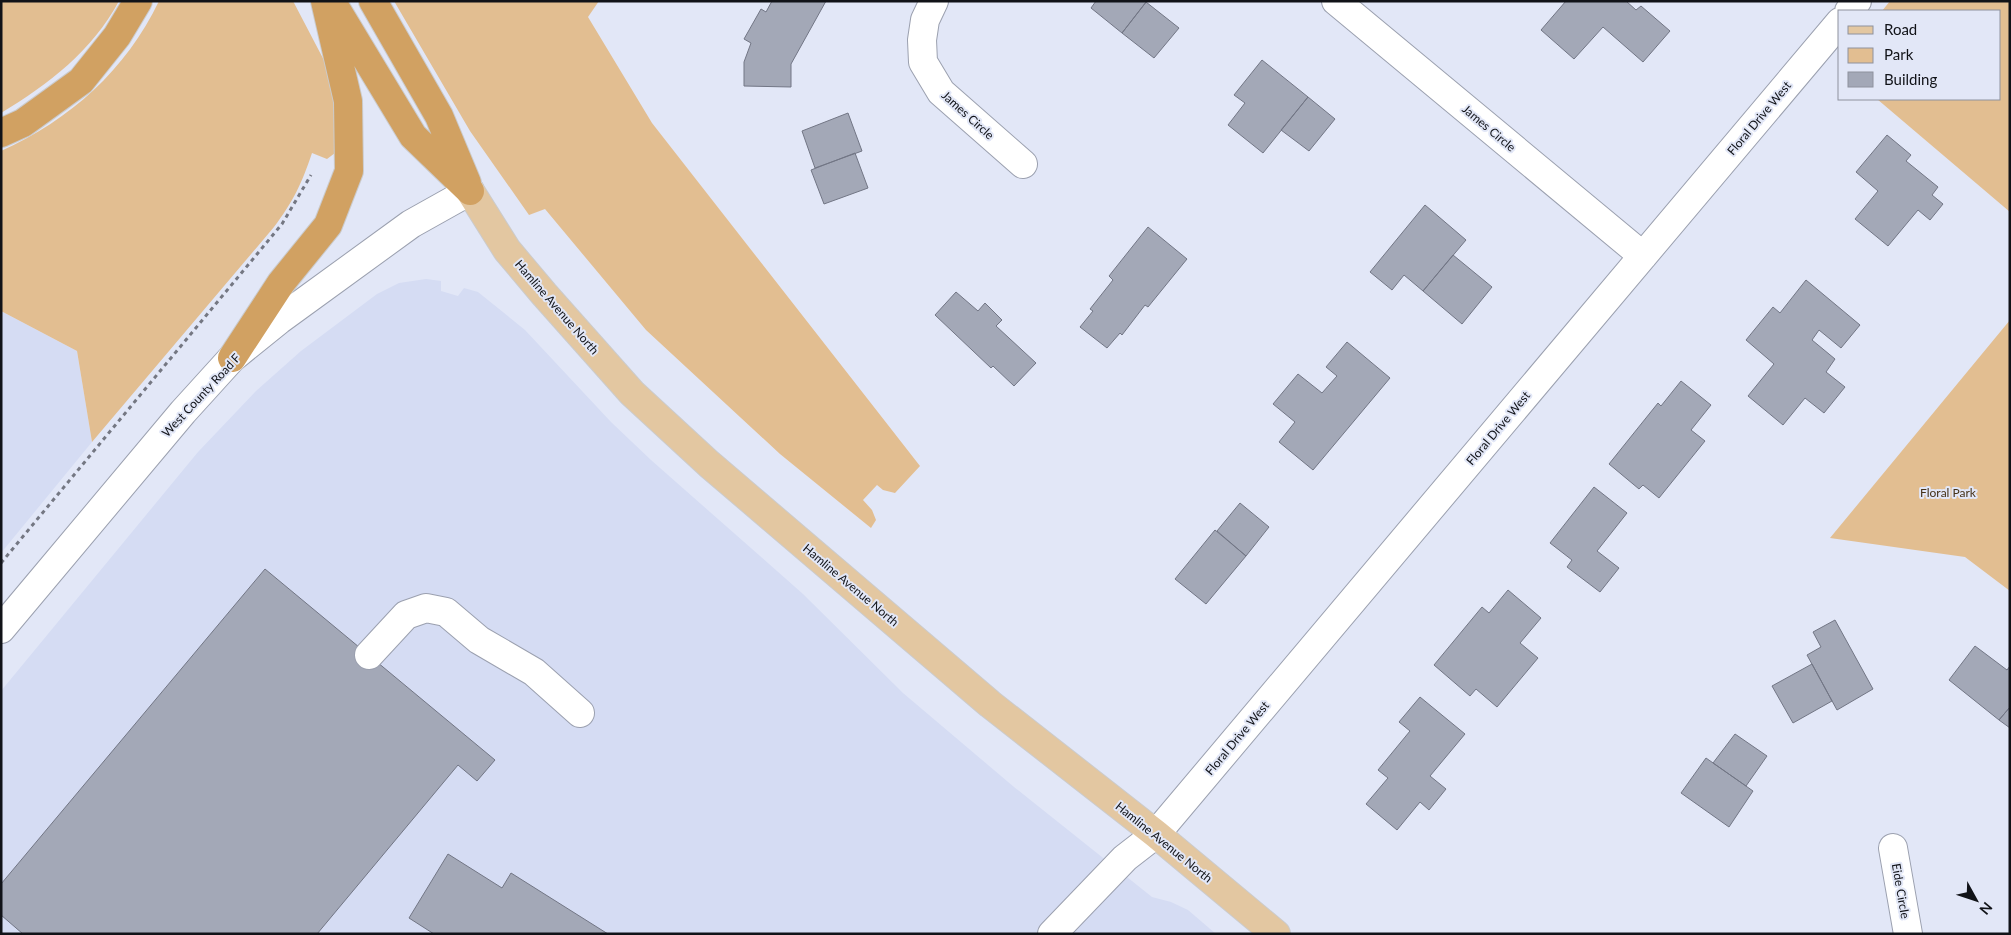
<svg xmlns="http://www.w3.org/2000/svg" width="2011" height="935" viewBox="0 0 2011 935" font-family="Lato,sans-serif">
	<rect width="100%" height="100%" fill="#e2e7f7"/>
	<!-- built -->
	<path fill="#d5dcf3" d="M426,279L441,281V291L458,296L464,288L478,292L525,330L611,422L651,460L803,594L903,693L1014,787L1152,897L1171,902L1188,910L1216,934H1V691L198,452L256,391L301,351L377,294L399,283Z
		M1,311L77,351L92,442L1,553Z"/>
	<!-- green -->
	<path fill="#e2be91" d="M1,1H119C92,51 49,84 1,113Z
		M159,1H293L327,66L336,95L335,153L327,159L312,153C302,183 293,202 274,227L92,442L77,351L1,311V151C70,120 126,70 159,1Z
		M394,1H599L588,17L652,123L920,466L895,493L883,490L877,485L863,500L872,510L876,520L871,528L780,454L646,330L545,209L529,215L470,131Z
		M1890,1H2010V212L1877,99H2000V11H1882Z
		M2010,320V591L1965,557L1830,538Z"/>
	<!-- building -->
	<path fill="#a3a8b7" stroke="#727685" d="M772,1H826L791,64V87L744,86V62L751,43L744,39L761,9L766,12Z
		M1096,1H1147L1122,33L1091,8Z
		M1566,1H1626L1636,10L1641,6L1670,31L1643,62L1603,27L1574,59L1541,30Z
		M1146,2L1179,28L1154,58L1122,33Z
		M1262,60L1308,97L1263,153L1228,125L1245,103L1234,95Z
		M1308,97L1335,119L1309,151L1281,130Z
		M848,113L862,151L815,168L802,131Z
		M1887,135L1911,155L1906,161L1938,187L1932,195L1943,204L1930,220L1918,210L1888,246L1855,219L1878,191L1856,172Z
		M855,153L868,188L824,204L811,170Z
		M1425,205L1466,240L1423,291L1404,275L1392,290L1370,272Z
		M1148,227L1187,259L1148,307L1145,305L1122,335L1120,333L1107,348L1080,327L1093,311L1090,309L1113,280L1109,276Z
		M1453,255L1492,287L1462,324L1423,291Z
		M1806,280L1860,325L1841,348L1819,330L1812,340L1835,359L1826,372L1845,387L1824,413L1805,398L1783,425L1748,396L1774,364L1746,340L1773,307L1780,313Z
		M956,292L978,311L985,303L1002,320L996,326L1036,363L1014,386L993,366L991,368L935,315Z
		M1347,342L1390,378L1313,470L1279,442L1295,422L1273,404L1298,374L1322,393L1337,376L1326,367Z
		M1681,381L1711,405L1691,430L1705,441L1659,498L1643,485L1639,489L1609,464L1658,403L1661,406Z
		M1594,487L1627,513L1597,551L1619,568L1600,592L1567,567L1572,560L1550,543Z
		M1240,503L1269,527L1246,556L1217,531Z
		M1215,530L1246,556L1206,604L1175,579Z
		M265,569L495,760L477,781L458,765L317,934H23L1,915V884Z
		M1508,590L1541,618L1520,643L1538,658L1497,707L1476,689L1470,696L1434,665L1482,607L1489,613Z
		M1835,620L1873,689L1837,710L1807,655L1821,647L1813,632Z
		M1975,646L2007,670L2010,666V707L1999,720L1949,680Z
		M1812,664L1832,701L1793,723L1772,686Z
		M1420,697L1465,734L1430,776L1446,789L1429,810L1420,802L1397,830L1366,804L1388,778L1378,770L1410,731L1399,722Z
		M2010,707V728L1999,720Z
		M1735,734L1767,756L1746,786L1713,763Z
		M1706,758L1753,791L1729,827L1681,793Z
		M448,854L502,888L511,873L608,934H434L409,918Z"/>
	<g fill="none" stroke-linecap="round" stroke-linejoin="round">
		<defs>
			<path id="minor" d="M934,1L925,20L922,40L923,62L941,92L1023,164
				M1336,1L1643,256
				M1849,11L1857,1
				M1,629L183,412L232,358L279,320L411,224L470,191
				M369,655L406,615L426,608L446,612L479,640L534,672L580,713
				M1893,848L1908,934
				M1052,934L1125,858L1156,834L1840,22"/>
			<path id="major" d="M470,191L507,250L544,294L632,393L709,464L990,704L1156,834L1276,934"/>
			<path id="highway" d="M373,1L439,116L467,183
				M332,2L413,136L470,191
				M1,133L23,123L81,81L117,36L138,1
				M232,358L281,283L328,225L349,171L348,101L325,1"/>
		</defs>
		<!-- minor casing -->
		<use href="#minor" stroke="#9ba0af" stroke-width="30"/>
		<!-- major casing -->
		<use href="#major" stroke="#cbcbcc" stroke-width="30"/>
		<!-- highway casing -->
		<use href="#highway" stroke="#cbcbcc" stroke-width="30"/>
		<!-- path -->
		<path stroke="#747782" stroke-width="3" stroke-dasharray="4 4" stroke-linecap="butt" d="M1,563L282,224L311,175"/>
		<!-- minor -->
		<use href="#minor" stroke="#fff" stroke-width="28"/>
		<!-- major -->
		<use href="#major" stroke="#e3c7a1" stroke-width="28"/>
		<!-- highway -->
		<use href="#highway" stroke="#d1a162" stroke-width="28"/>
	</g>
	<g text-anchor="middle" dominant-baseline="central" stroke-width="4" stroke-linejoin="round" paint-order="stroke">
		<!-- street labels -->
		<g font-size="12" fill="#111318" stroke="#e2e7f7">
			<text transform="translate(968 115) rotate(42)">James Circle</text>
			<text transform="translate(1759 118) rotate(-50)">Floral Drive West</text>
			<text transform="translate(1489 128) rotate(40)">James Circle</text>
			<text transform="translate(557 307) rotate(49)">Hamline Avenue North</text>
			<text transform="translate(201 395) rotate(-47)">West County Road F</text>
			<text transform="translate(1498 428) rotate(-50)">Floral Drive West</text>
			<text transform="translate(851 585) rotate(40)">Hamline Avenue North</text>
			<text transform="translate(1237 738) rotate(-50)">Floral Drive West</text>
			<text transform="translate(1164 842) rotate(39)">Hamline Avenue North</text>
			<text transform="translate(1901 891) rotate(80)">Eide Circle</text>
		</g>
		<!-- park labels -->
		<g font-size="12" fill="#453116" stroke="#e2e7f7">
			<text x="1948" y="492">Floral Park</text>
		</g>
	</g>
	<!-- border -->
	<rect width="2011" height="935" fill="none" stroke="#111318" stroke-width="5"/>
	<!-- legend -->
	<rect x="1838" y="10" width="162" height="90" fill="#e2e7f7" stroke="#8e929e"/>
	<rect x="1848" y="26" width="25" height="8" fill="#e3c7a1" stroke="#8e929e"/>
	<text x="1884" y="35" font-size="15" fill="#111318">Road</text>
	<rect x="1848" y="48" width="25" height="15" fill="#e2be91" stroke="#8e929e"/>
	<text x="1884" y="60" font-size="15" fill="#111318">Park</text>
	<rect x="1848" y="72" width="25" height="15" fill="#a3a8b7" stroke="#8e929e"/>
	<text x="1884" y="85" font-size="15" fill="#111318">Building</text>
	<!-- north arrow -->
	<g transform="translate(1976 900) rotate(130)" stroke="#e2e7f7" stroke-width="4" paint-order="stroke">
	<path d="M0-4L9 19L0 12L-9 19Z" fill="#111318"/>
	<text y="-8" font-size="14" font-weight="bold" text-anchor="middle" fill="#111318">N</text>
	</g>
</svg>
